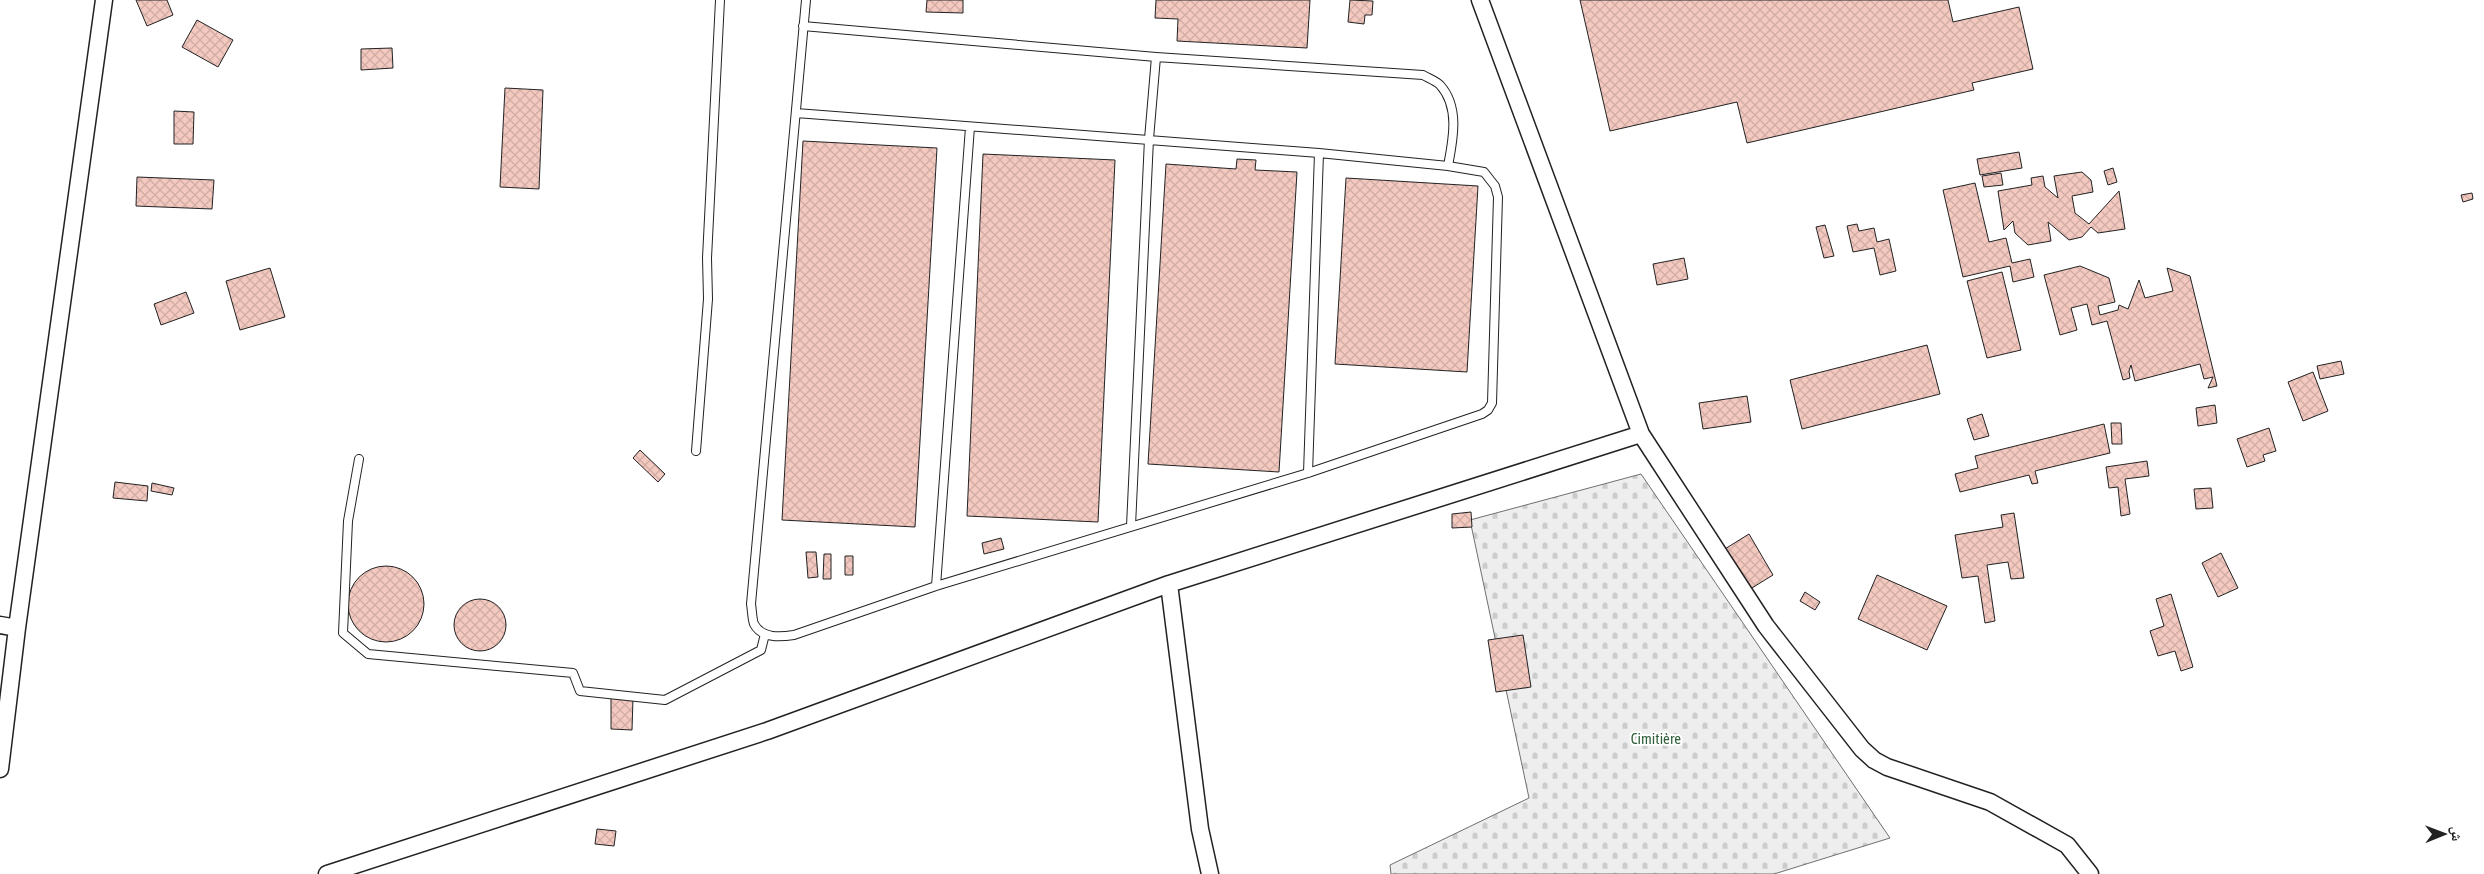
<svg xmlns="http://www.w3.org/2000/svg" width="2484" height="874" viewBox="0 0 2484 874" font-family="'Asap Condensed','Noto Naskh Arabic',sans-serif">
	<defs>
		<pattern id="cemetery-stones" width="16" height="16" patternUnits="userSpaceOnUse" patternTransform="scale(1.25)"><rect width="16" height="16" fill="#eee"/><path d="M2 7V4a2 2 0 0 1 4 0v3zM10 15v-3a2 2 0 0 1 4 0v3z" fill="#ccc"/></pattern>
		<pattern id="building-cross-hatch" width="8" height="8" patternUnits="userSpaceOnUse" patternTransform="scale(1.25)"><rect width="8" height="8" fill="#f3c9c0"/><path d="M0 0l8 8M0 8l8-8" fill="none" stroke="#d0aca5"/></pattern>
	</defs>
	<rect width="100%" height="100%" fill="#fff"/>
	<!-- cemetery -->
	<path fill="url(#cemetery-stones)" stroke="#6f6f6f" d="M1641,474L1890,838L1774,874H1391L1390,865L1529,798L1470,520Z"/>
	<!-- building -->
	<path fill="url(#building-cross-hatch)" stroke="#222" d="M136,0H167L173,15L147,26Z
		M927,0H963V13L926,12Z
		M1156,0H1310L1307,48L1177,41L1178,19L1155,18Z
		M1350,0L1373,1L1372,15H1365L1364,24L1348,22Z
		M1580,0H1948L1953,22L2019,7L2033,69L1972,83L1974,90L1747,143L1737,102L1610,131Z
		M197,20L233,40L218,67L182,47Z
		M392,48L393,68L361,70V49Z
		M505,88L543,90L539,189L500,187Z
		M174,111L194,112L193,144H174Z
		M803,141L937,148L915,527L782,520Z
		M2019,152L2022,168L1980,175L1977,159Z
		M983,154L1115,160L1098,522L967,516Z
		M1237,159L1256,160L1255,170L1297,172L1279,472L1148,464L1166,164L1236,169Z
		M2113,168L2117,182L2108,185L2104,171Z
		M2082,172L2091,180L2093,192L2072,196L2075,213L2089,224L2119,191L2125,229L2098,233L2091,227L2082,237L2069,240L2048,222L2051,241L2028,245L2015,233L2013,221L2004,230L1998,191L2032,185L2031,178L2043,176L2045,187L2058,198L2054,176Z
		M2001,173L2003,185L1984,187L1982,176Z
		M137,177L214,180L212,209L136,206Z
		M1346,178L1478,186L1467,372L1335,364Z
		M1975,183L1989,242L2006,238L2012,263L2030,259L2034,277L2013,282L2010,266L1963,277L1943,190Z
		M2472,193L2473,199L2463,202L2461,195Z
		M1857,224L1859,231L1874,228L1877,242L1889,239L1896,271L1880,275L1874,248L1853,252L1847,226Z
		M1825,225L1834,256L1824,258L1816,227Z
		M1684,258L1688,279L1657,285L1653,264Z
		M2080,266L2109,278L2115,302L2098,306L2100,315L2118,310L2119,305L2128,309L2139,280L2145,298L2173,291L2167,268L2190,276L2217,386L2208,388L2213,377L2204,379L2200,364L2135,381L2131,365L2129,371L2130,378L2123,380L2107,321L2092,325L2087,304L2071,308L2077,330L2060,335L2044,275Z
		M270,268L285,317L240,330L226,281Z
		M2002,272L2021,350L1987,358L1967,281Z
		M186,292L194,313L161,325L154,304Z
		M1927,345L1940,394L1802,429L1790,380Z
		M2341,361L2344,374L2320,379L2317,366Z
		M2313,372L2328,411L2303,421L2288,382Z
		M1747,396L1751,422L1703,429L1699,403Z
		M2215,405L2217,423L2198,426L2196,408Z
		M1982,414L1989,436L1974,440L1967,419Z
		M2111,423H2121L2122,444H2112Z
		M2104,424L2110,453L2035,471L2038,483L2032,484L2029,475L1960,492L1955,474L1978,468L1975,456Z
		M2269,428L2276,451L2263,455L2265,461L2247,467L2237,439Z
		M640,450L665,474L658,482L633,458Z
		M2147,461L2149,476L2125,479L2130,514L2121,516L2118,487L2109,488L2106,467Z
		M115,482L148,486L147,501L113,498Z
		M152,483L174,488L172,495L151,491Z
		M2211,488L2213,508L2196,509L2194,489Z
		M1471,512L1472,527L1452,528V514Z
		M2014,513L2024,578L2011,579L2008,562L1987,565L1995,621L1985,623L1978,576L1962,578L1955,535L2003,527L2001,515Z
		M1749,534L1773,575L1747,591L1720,552Z
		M1001,538L1004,549L984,554L982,543Z
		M806,552H816L818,577L808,578Z
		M2221,553L2238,588L2218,597L2202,563Z
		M824,554H831V579H823Z
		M845,556H853V575H845Z
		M348 604a38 38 0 1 1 76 0a38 38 0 1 1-76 0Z
		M1877,575L1947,606L1927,650L1858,619Z
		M1805,592L1820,602L1815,610L1800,601Z
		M2171,594L2193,667L2181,671L2175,651L2158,656L2150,631L2164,626L2156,599Z
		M454 625a26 26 0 1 1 52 0a26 26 0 1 1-52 0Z
		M1523,635L1531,687L1496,692L1488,640Z
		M611,698H633L632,730L611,729Z
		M597,829L616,831L614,846L595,844Z"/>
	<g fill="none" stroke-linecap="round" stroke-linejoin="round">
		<defs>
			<path id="lane" d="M803,26L1156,57L1423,75C1428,78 1436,81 1440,85C1460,107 1453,140 1448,166
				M796,113L1319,153L1448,166L1484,172L1495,186L1498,197L1492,403L1488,410L1482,414L1308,473L936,586L794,635C781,637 762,639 754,624C752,619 752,609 751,604L806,0
				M696,451L708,299L707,258L720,0
				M359,459L348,521L343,633L368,654L573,673L580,691L665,700L761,650L765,634
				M1308,473L1319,153
				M1131,526L1149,139L1156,57
				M936,586L970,127"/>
			<path id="street" d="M1480,0L1641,434L1766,626L1862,749L1874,760L1887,767L1990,802L2067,845L2090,874
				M1169,584L1200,829L1210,874
				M0,625L17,628
				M0,769L17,628L104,0
				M327,874L767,731L1169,584L1641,434"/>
		</defs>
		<!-- lane casing -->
		<use href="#lane" stroke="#222" stroke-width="10"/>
		<!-- street casing -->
		<use href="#street" stroke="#222" stroke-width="19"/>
		<!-- lane -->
		<use href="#lane" stroke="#fff" stroke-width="8"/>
		<!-- street -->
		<use href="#street" stroke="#fff" stroke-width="16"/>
	</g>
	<g text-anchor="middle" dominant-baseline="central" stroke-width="4" stroke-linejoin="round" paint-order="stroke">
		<!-- park labels -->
		<g font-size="15" fill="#2f5e38" stroke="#fff">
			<text x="1656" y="738">Cimitière</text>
		</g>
	</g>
	<!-- north arrow -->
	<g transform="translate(2444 834) rotate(89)" stroke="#ffffff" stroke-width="4" paint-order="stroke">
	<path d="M0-4L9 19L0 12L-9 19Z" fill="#222222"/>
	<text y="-8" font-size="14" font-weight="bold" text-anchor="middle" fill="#222222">ش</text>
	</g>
</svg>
